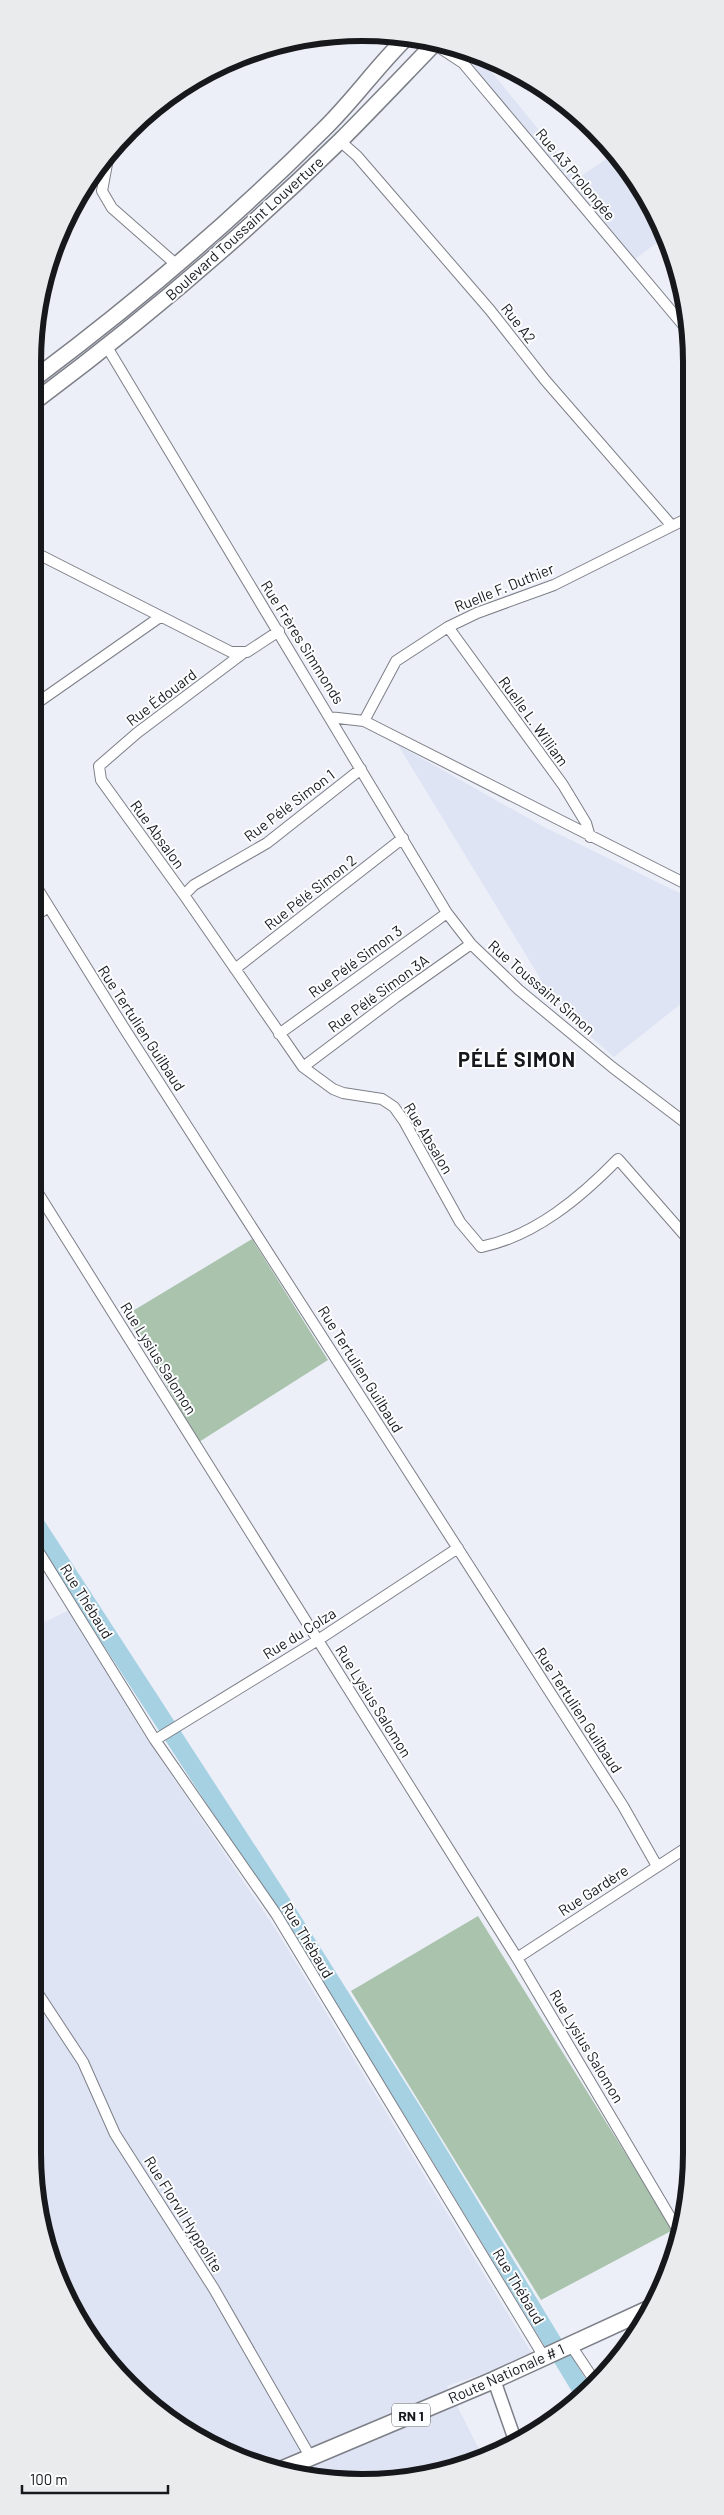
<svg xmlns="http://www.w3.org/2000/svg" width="724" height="2515" viewBox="0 0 724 2515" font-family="Barlow,sans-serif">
	<rect width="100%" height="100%" fill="#eceff8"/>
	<!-- built -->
	<path fill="#dfe4f4" d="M461,52L481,59L578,178L615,153L666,236L635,259Z
		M398,745L544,827L688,897L687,999L614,1057L533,986L540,978Z
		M69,1610L143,1733L275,1928L534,2357L447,2386L483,2457L468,2465L405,2480L340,2482L276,2471L216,2448L161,2414L114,2370L57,2279L39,2217L33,2153L34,1627Z"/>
	<!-- grass -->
	<path fill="#aac3ad" d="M252,1239L328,1360L199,1442L126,1315Z
		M478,1916L673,2230L541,2300L351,1991Z"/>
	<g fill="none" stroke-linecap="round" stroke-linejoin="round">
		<!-- river -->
		<path stroke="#a5d1e3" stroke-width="18" d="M35,1523L281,1902L420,2123L584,2394"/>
		<defs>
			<path id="minor" d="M434,44L463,63L689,332
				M340,141L357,156L490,310L545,380L672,526
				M109,153L102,191L112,208L178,266
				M675,267L673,268L676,271
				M107,347L329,717L364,721L688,885
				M38,554L231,652H247L279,631
				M448,627L563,785L586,823L590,837
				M242,654L137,733L99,766L101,780L184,895L303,1067L333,1089L343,1093L382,1099L394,1107L404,1121L460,1222L481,1247C535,1236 581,1197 618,1159L687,1238
				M37,703L160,617
				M329,717L447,913L471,944L519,990L612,1067L687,1124
				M364,721L396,661L448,627L477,613L554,585L688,518
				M37,888L124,1028L623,1806L657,1866
				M184,895L194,885L267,843L361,769
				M37,915L48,907
				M235,969L403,838
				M279,1034L447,913
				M303,1067L396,997L471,944
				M36,1190L517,1958L679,2232
				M35,1546L155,1740L276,1914L544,2357
				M155,1740L318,1640L458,1548
				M517,1958L686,1848
				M33,1986L83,2062L115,2134L214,2289L311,2458
				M570,2344L596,2383"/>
			<path id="tertiary" d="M494,2380L515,2440"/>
			<path id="secondary" d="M39,375C139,300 234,219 323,130C353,101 377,66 407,37
				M38,399C145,319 246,233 341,140C373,108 404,75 436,42"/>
			<path id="primary" d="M278,2471L494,2380L651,2308"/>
		</defs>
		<!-- minor casing -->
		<use href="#minor" stroke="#7c7f87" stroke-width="12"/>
		<!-- tertiary casing -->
		<use href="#tertiary" stroke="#7c7f87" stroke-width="15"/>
		<!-- secondary casing -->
		<use href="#secondary" stroke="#7c7f87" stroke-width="18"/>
		<!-- primary casing -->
		<use href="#primary" stroke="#7c7f87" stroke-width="19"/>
		<!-- minor -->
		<use href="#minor" stroke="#fff" stroke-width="10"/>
		<!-- tertiary -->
		<use href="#tertiary" stroke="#fff" stroke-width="12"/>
		<!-- secondary -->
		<use href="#secondary" stroke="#fff" stroke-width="15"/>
		<!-- primary -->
		<use href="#primary" stroke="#fff" stroke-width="16"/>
	</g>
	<g text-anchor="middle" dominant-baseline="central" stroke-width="4" stroke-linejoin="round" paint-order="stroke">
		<!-- shield labels -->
		<rect fill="#fcfdfe" stroke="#5c5d5f" stroke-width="1" x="392" y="2403.5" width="38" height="23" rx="4"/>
		<g font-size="14" font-weight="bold" fill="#17181b">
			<text x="411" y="2415">RN 1</text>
		</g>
		<!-- street labels -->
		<g font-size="15" fill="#17181b" stroke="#fcfdfe">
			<text transform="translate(576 174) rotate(50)">Rue A3 Prolongée</text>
			<text transform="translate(244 228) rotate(-42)">Boulevard Toussaint Louverture</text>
			<text transform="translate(519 323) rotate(52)">Rue A2</text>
			<text transform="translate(504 587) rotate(-22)">Ruelle F. Duthier</text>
			<text transform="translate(303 642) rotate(58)">Rue Frères Simmonds</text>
			<text transform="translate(161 697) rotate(-37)">Rue Édouard</text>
			<text transform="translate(534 721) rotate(54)">Ruelle L. William</text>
			<text transform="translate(289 805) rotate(-37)">Rue Pélé Simon 1</text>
			<text transform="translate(158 834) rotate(54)">Rue Absalon</text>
			<text transform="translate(310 892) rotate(-38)">Rue Pélé Simon 2</text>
			<text transform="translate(355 961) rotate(-36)">Rue Pélé Simon 3</text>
			<text transform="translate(542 987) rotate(41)">Rue Toussaint Simon</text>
			<text transform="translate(378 993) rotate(-36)">Rue Pélé Simon 3A</text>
			<text transform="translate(142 1028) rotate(57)">Rue Tertulien Guilbaud</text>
			<text transform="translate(429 1138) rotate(59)">Rue Absalon</text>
			<text transform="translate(159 1358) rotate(58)">Rue Lysius Salomon</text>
			<text transform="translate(361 1369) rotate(58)">Rue Tertulien Guilbaud</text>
			<text transform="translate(87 1601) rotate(58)">Rue Thébaud</text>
			<text transform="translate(299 1633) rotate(-32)">Rue du Colza</text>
			<text transform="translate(374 1701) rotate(58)">Rue Lysius Salomon</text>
			<text transform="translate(579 1710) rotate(57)">Rue Tertulien Guilbaud</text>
			<text transform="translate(593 1890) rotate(-33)">Rue Gardère</text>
			<text transform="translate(308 1940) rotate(59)">Rue Thébaud</text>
			<text transform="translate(587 2046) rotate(59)">Rue Lysius Salomon</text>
			<text transform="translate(184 2214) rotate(58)">Rue Florvil Hyppolite</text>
			<text transform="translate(519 2286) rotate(59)">Rue Thébaud</text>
			<text transform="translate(506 2373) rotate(-24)">Route Nationale # 1</text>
		</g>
		<!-- district labels -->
		<g font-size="20" font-weight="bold" letter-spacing="1" fill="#17181b" stroke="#fcfdfe">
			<text x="517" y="1059">PÉLÉ SIMON</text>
		</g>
	</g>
	<!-- crop -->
	<path d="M0 0H724V2515H0ZM362 41H362A321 321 0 0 1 683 362V2153A321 321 0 0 1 362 2474H362A321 321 0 0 1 41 2153V362A321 321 0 0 1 362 41Z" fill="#eaebec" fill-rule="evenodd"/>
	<path fill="none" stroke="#17181b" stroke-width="6" d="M362 41H362A321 321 0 0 1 683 362V2153A321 321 0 0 1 362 2474H362A321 321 0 0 1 41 2153V362A321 321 0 0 1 362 41Z"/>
	<!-- scale -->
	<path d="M22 2485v8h146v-8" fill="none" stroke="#17181b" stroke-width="2.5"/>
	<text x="30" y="2485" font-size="15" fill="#17181b" stroke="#fcfdfe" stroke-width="4" paint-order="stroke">100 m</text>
</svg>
